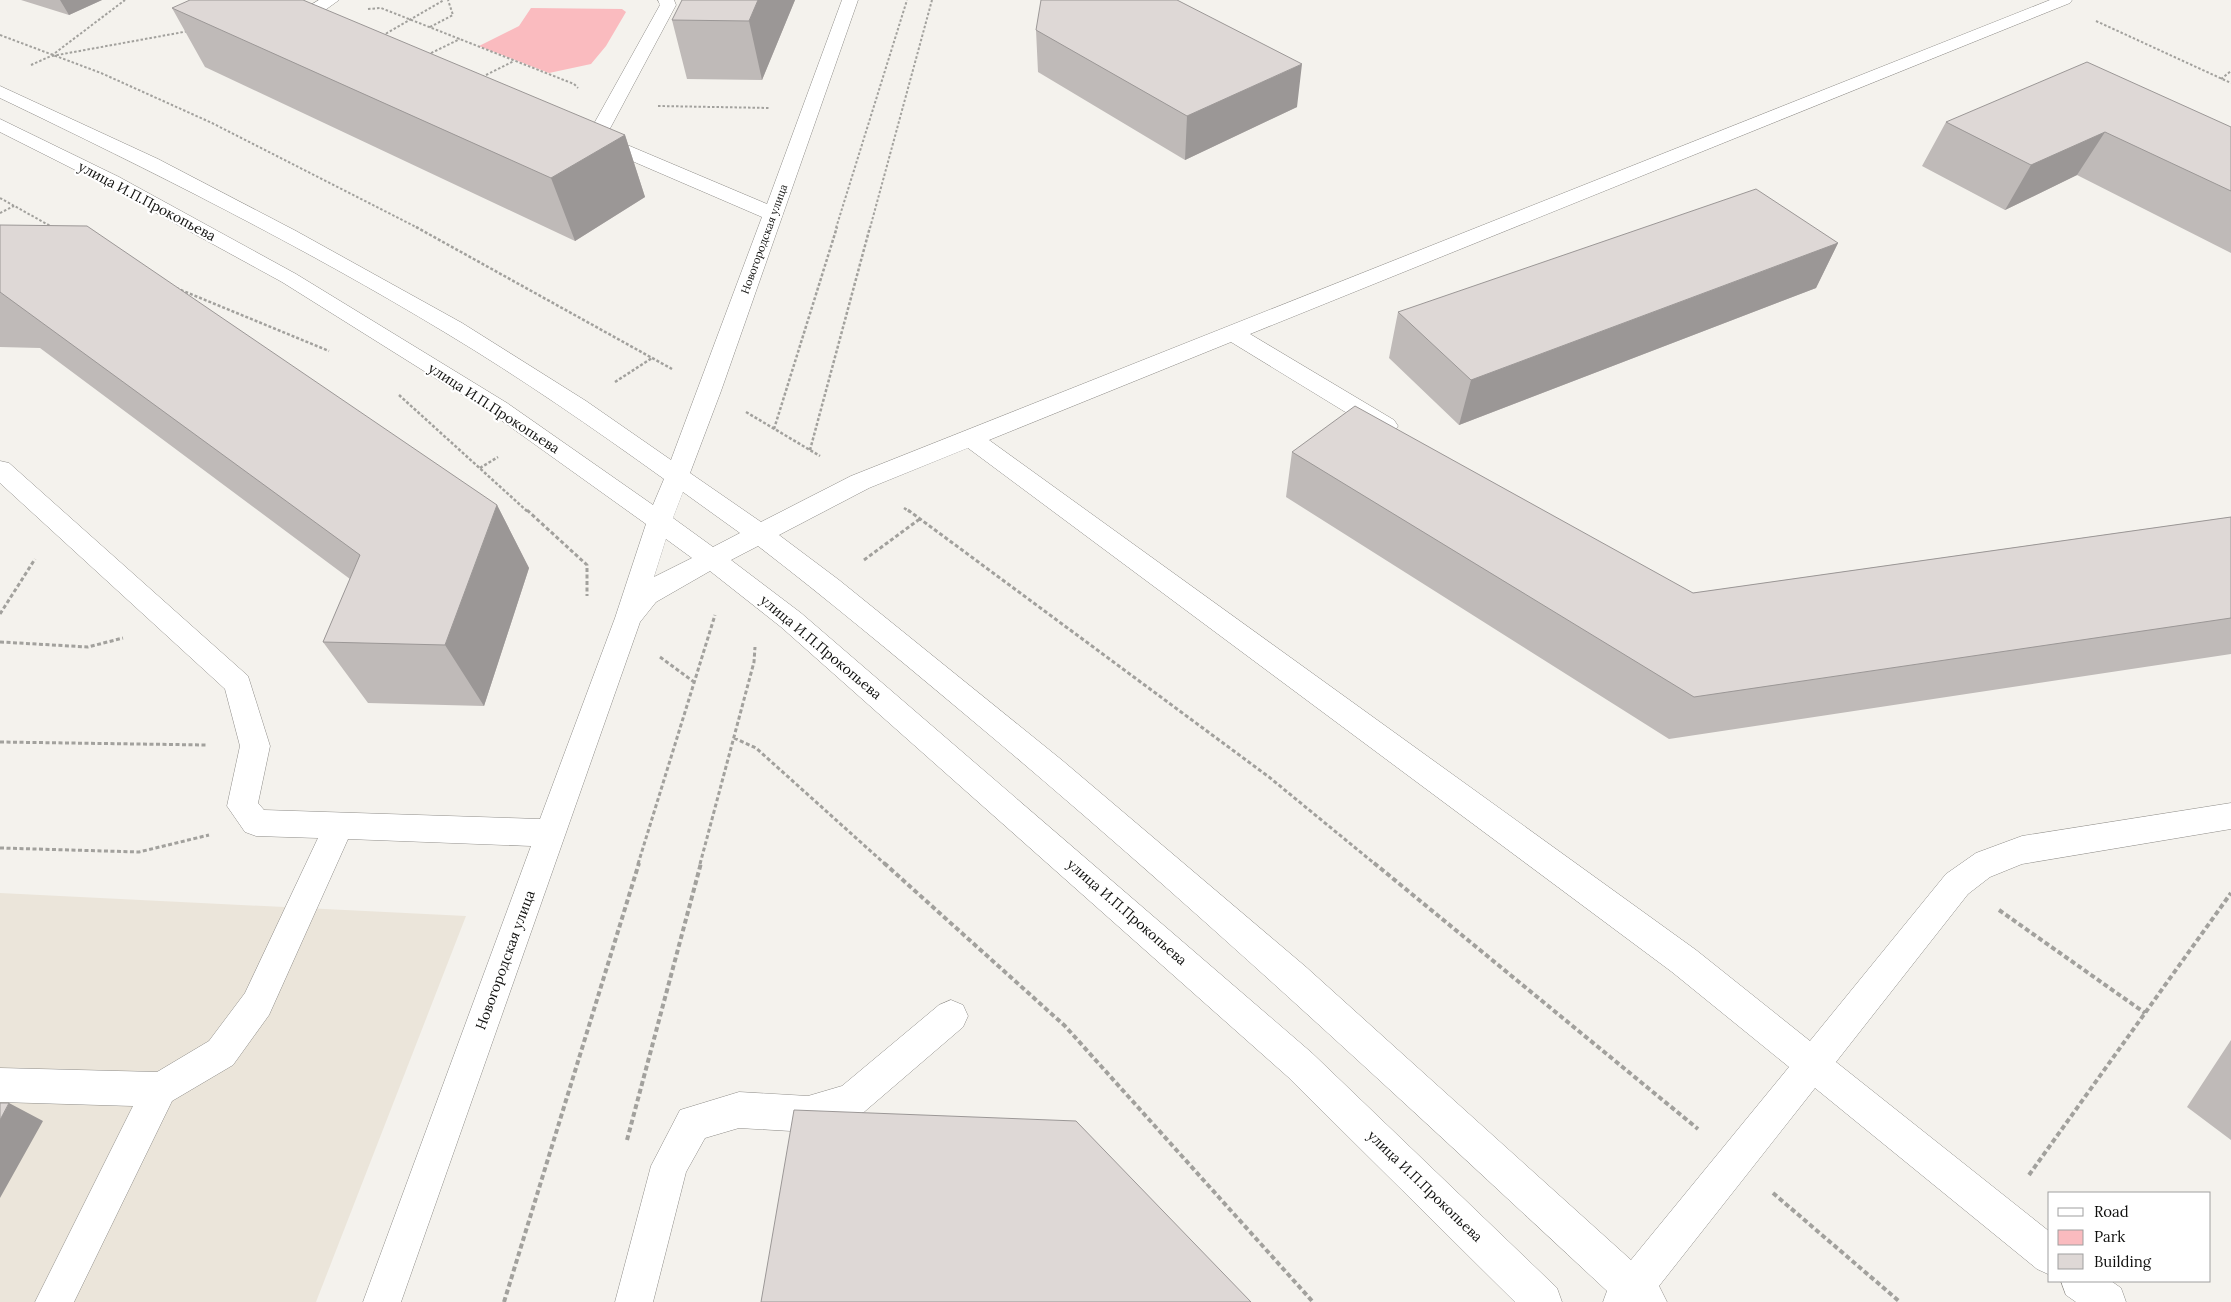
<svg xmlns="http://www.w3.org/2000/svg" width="2231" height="1302" viewBox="0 0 2231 1302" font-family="Lora,serif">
	<rect width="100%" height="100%" fill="#f4f2ed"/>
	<!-- built -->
	<path fill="#ebe5da" d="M0,893L466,916L316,1302H0Z"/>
	<!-- green -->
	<path fill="#fabbbf" d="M531,8L622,9L626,12L606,46L591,64L549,73L479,46L519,26Z"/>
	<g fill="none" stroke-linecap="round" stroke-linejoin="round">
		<defs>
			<path id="minor" d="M319,0H339L321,13L343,27L341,31H329L306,18L304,15L309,6Z
				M658,0H674L676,5L606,136L767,204L842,0H858L721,391L690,473L761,522L851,476L2050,0H2072L2070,3L1250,334L1394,420L1398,426L1394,432L1386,434L1378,432L1231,342L989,440L1696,950L1810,1041L1946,874L1976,853L2022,836L2231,803V829L2022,864L1990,877L1968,894L1836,1062L2050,1232V1275L2037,1269L1815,1088L1659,1286L1667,1302H1603L1607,1291C1395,1094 1183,896 961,711C894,655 827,599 758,546L731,560L801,613L1312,1053L1557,1288L1562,1302H1515L1288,1077L781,627L710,571L656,602L640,622L401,1302H363L531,846L348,839L269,1015L233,1065L172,1101L74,1302H35L133,1106L0,1102V1068L157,1072L209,1041L245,993L318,838L256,836L245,832L227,806L240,746L225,689L0,483V461L9,463L248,676L270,746L258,803L264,810L540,819L615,618L646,524L491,413L282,282L105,185L0,132V119L119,177L296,274L507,403L653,505L664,479C593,428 521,378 446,333C302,246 152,171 0,98V86L158,159L296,231L462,323L586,401L671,460L762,217L588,142L586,138L660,5ZM968,448L1672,972L1789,1067L1631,1260L1306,967L1063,761L839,580L779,535L869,488ZM683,492L740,533L713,547L673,518ZM666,539L692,558L654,577Z
				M951,1000L963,1005L968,1016L963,1027L864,1112L808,1132L739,1128L705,1138L686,1172L653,1302H615L651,1166L680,1110L739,1092L808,1096L842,1086L939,1005Z
				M2061,1281H2111L2121,1288L2126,1302H2076L2066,1295Z"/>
		</defs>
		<!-- minor casing -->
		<use href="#minor" stroke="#8f8d89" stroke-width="1"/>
		<!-- path-far3 -->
		<path stroke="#a2a19d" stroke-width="2" stroke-dasharray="2.5 2" stroke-linecap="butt" d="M368,9L381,8L574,84L578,88
			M2096,21L2231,83
			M430,27L453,15L448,0
			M0,35L101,73L212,123L418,228
			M382,36L444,0
			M427,55L460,39
			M52,56L189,31
			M31,65L51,56L125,0
			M482,77L514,61
			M2221,79L2231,71
			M658,106L770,108
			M0,198L54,228
			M0,213L14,206
			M836,228L907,0
			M870,228L932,0"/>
		<!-- path-far2 -->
		<path stroke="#a2a19d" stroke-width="2.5" stroke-dasharray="3 2" stroke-linecap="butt" d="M416,227L672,369
			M176,288L329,351
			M615,382L652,358
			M399,395L528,512
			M746,412L820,456
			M774,429L837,227
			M810,450L870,227
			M480,468L498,457
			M904,508L910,512"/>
		<!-- path-far1 -->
		<path stroke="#a2a19d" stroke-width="3" stroke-dasharray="4 2.5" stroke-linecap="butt" d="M527,510L587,565V596
			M908,510L1269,777L1375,864
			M864,560L921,518
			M0,614L35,559
			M0,642L88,647L123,638
			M660,657L694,682
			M734,738L756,748L885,864
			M0,742L207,745
			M0,848L139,852L209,835
			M638,864L715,615
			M700,864L754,662L755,647"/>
		<!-- path -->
		<path stroke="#a2a19d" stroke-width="4" stroke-dasharray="5 3" stroke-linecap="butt" d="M884,863L1065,1026L1313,1302
			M1374,863L1698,1129
			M1999,910L2145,1013
			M627,1140L701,863
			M2029,1175L2231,893
			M1773,1193L1900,1302
			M504,1302L639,863"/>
		<!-- minor -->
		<use href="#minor" fill="#fff" fill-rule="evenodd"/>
	</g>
	<!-- wall -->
	<path fill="#bfbab8" d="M21,0H102L69,15Z
		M682,0H795L762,80L687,79L672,20Z
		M172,8L625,135L645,197L575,241L205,67Z
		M1036,30L1297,107L1185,160L1038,72Z
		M1946,122L2231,127V253L2077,175L2005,210L1922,166Z
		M0,225L497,505L529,568L484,706L368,703L323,642L350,579L40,348L0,347Z
		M1838,243L1816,288L1459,425L1389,358L1398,312Z
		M1292,452L1693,593L2231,517V654L1669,739L1286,497Z
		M2231,1040V1140L2187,1107Z"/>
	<!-- shaded-wall -->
	<path fill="#9b9796" d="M60,0H102L69,15Z
		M758,0H795L762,80L749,21Z
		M1302,64L1297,107L1185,160L1187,116Z
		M2105,132L2077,175L2005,210L2031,165Z
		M625,135L645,197L575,241L551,178Z
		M1838,243L1816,288L1459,425L1471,380Z
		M497,505L529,568L484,706L445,645Z
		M9,1103L43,1121L0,1198V1120Z"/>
	<!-- building -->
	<path fill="#ded8d6" stroke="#9b9796" d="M190,0H303L625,135L551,178L172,8Z
		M682,0H758L749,21L672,20Z
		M1041,0H1177L1302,64L1187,116L1036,30Z
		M2087,62L2231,127V191L2105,132L2031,165L1946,122Z
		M1756,189L1838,243L1471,380L1398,312Z
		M0,225L87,226L497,505L445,645L323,642L360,555L0,292Z
		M1355,406L1693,593L2231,517V618L1694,697L1292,452Z
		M0,1103H9L0,1120Z
		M794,1110L1076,1121L1251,1302H761Z"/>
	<g text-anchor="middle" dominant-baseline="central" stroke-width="4.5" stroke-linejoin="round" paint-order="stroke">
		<!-- far-street labels -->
		<g font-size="11" fill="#10100e" stroke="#fff">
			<text transform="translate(764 239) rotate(-70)">Новогородская улица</text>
		</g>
		<!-- street labels -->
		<g font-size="14" fill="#10100e" stroke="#fff">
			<text transform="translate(147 201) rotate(28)">улица И.П.Прокопьева</text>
			<text transform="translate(494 408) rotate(33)">улица И.П.Прокопьева</text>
			<text transform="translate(821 647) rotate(40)">улица И.П.Прокопьева</text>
			<text transform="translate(1127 912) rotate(41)">улица И.П.Прокопьева</text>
			<text transform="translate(505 960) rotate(-70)">Новогородская улица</text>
			<text transform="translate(1425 1186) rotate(44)">улица И.П.Прокопьева</text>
		</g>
	</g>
	<!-- legend -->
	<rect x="2048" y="1192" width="162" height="90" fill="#ffffff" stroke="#9f9f9f"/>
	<rect x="2058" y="1208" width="25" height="8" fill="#ffffff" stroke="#9f9f9f"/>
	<text x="2094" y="1217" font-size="15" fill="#10100e">Road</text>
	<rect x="2058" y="1230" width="25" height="15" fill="#fabbbf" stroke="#9f9f9f"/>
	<text x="2094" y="1242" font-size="15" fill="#10100e">Park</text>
	<rect x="2058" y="1254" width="25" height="15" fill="#ded8d6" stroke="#9f9f9f"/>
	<text x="2094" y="1267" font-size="15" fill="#10100e">Building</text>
</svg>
